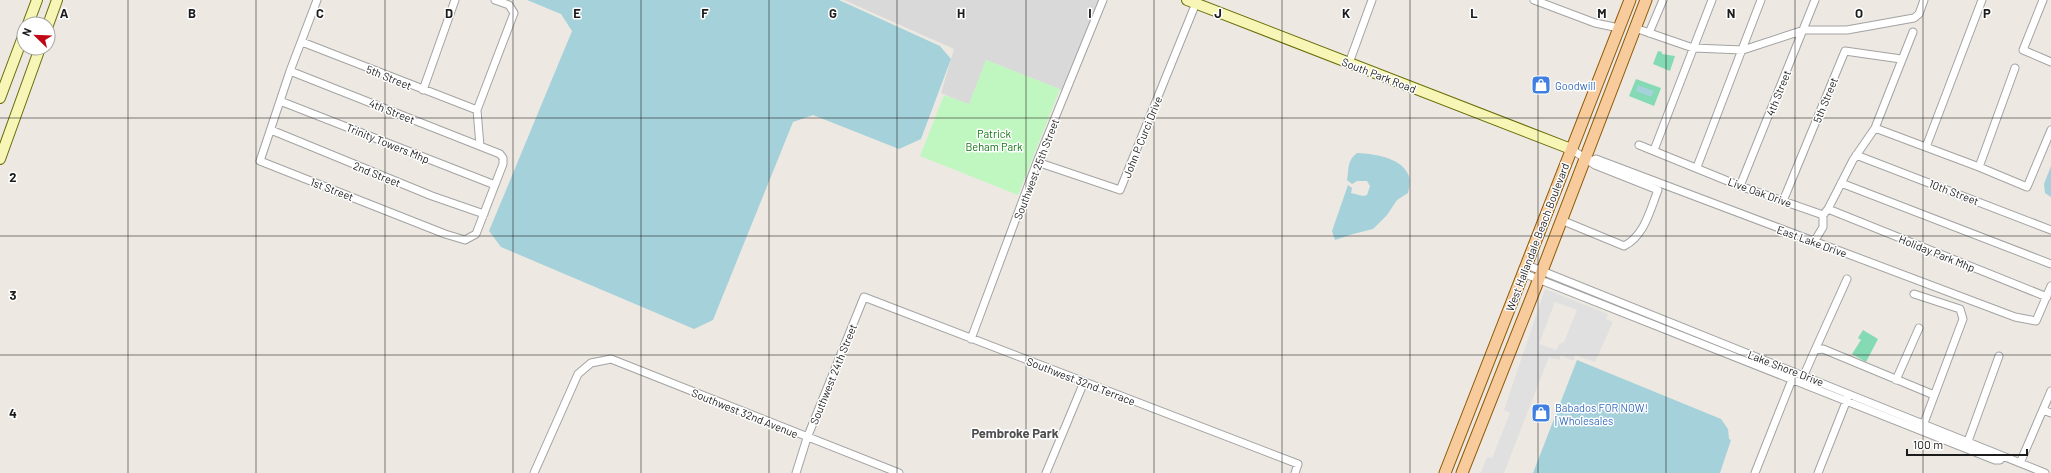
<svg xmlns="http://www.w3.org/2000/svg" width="2051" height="473" viewBox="0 0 2051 473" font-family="Barlow,sans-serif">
	<rect width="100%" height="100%" fill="#ede9e2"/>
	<!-- residential -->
	<path fill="#dad9d9" d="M844,0H1099L1063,91L986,60L969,105L941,93L954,49Z"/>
	<!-- park -->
	<path fill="#c0f7c1" d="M986,60L1060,89L1018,195L920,156L944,95L969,104Z"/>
	<!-- pitch -->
	<path fill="#83dab3" d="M1658,51L1662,52V54L1675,56L1670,71L1653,64Z
		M1636,79L1661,88L1654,106L1629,96Z
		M1863,330L1878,339L1866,362L1852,354L1861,340L1858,338Z"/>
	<!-- parking -->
	<path fill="#e0e0e0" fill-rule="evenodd" d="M1545,289L1608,314L1606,319L1613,322L1595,362L1575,355L1573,361L1561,355L1559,360L1549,357L1504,473H1481L1487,457L1492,458L1510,413L1504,410ZM1555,302L1577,310L1564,342L1559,344L1556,350L1539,344Z"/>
	<!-- water -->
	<path fill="#a4d1da" d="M527,0H839L940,46L951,59L921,139L899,149L813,115L793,122L713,320L694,329L501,247L489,231L572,31L561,14Z
		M1638,85L1654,91L1651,97L1636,91Z
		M1357,153C1374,154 1400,157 1408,174C1411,180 1409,188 1408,193L1397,200L1387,215L1373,229L1353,234L1335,240L1332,231L1348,185L1352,188L1351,193L1363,196L1367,195L1370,186L1367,181H1357L1352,184L1347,180C1349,169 1347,160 1357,153Z
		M2051,166V197L2045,193L2044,184Z
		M1577,360L1721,419L1728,429L1729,439L1731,440L1720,473H1533Z"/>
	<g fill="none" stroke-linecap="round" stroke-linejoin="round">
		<defs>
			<path id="street" d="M1534,0L1595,23L1619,28
				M2043,0L2023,50L2051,62
				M1635,28L1693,48L1743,50L1804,30H1847L1914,18L1919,14L1924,0
				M1649,33L1663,0
				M302,42L477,110
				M1349,63L1372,0
				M290,71L500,154L503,158V164L476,234L465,240L445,234L260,161L290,71L317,0
				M423,90L455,0
				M280,101L495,185
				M1875,128L1979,167L2027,187L2051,130
				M271,130L432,196L484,214
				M1639,145L1740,186L1823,215L1828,209L1853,160L1875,128L1913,32
				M480,146L477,110L514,13L509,5L495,0
				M1926,147L1982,0
				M1654,150L1712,0
				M1856,155L2051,230
				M1590,161L1596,159L2015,317L2036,321L2051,286
				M1037,162L1120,190L1196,3
				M1697,167L1761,0
				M1979,167L2015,68
				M1841,183L2051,264
				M1740,186L1815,0
				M1783,201L1845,51L1901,59
				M1828,209L2047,297
				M1561,220L1624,246C1645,235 1650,210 1658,190L1595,165L1571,149
				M1814,242L1823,227V215
				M1527,265C1700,334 1873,403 2045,473
				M1523,273L1995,460H2000L2003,456
				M1914,294L1960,309L1963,319L1924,423
				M971,339L1037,162L1103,0
				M1815,350L1847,279
				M1804,375L1815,350L1823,349L1934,395
				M1896,380L1919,328
				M2043,410L2051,413
				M1967,444L1999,356
				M2020,463L2051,391
				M534,473L578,374L591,363L611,359L899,473
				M796,473L807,438L864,297L1298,464L1295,473
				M1046,473L1084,382
				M1755,473L1793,377
				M1818,473L1848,397"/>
			<path id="secondary" d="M1187,0L1571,149
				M28,24L37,0
				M48,25L57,0
				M0,98L24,34
				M0,159L40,48"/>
			<path id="primary" d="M1445,473L1630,0
				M1462,473L1542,271L1646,0"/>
		</defs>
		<!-- street casing -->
		<use href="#street" stroke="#a3a3a3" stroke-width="9"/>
		<!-- secondary casing -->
		<use href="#secondary" stroke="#696e09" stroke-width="12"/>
		<!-- primary casing -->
		<use href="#primary" stroke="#8f5a06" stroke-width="13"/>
		<!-- street -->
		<use href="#street" stroke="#fff" stroke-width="7"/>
		<!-- secondary -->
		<use href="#secondary" stroke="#f7f6b7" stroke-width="10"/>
		<!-- primary -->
		<use href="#primary" stroke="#f8cb9d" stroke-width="11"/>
	</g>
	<!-- grid -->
	<path fill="none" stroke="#1c1c1c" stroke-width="1" stroke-opacity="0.55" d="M128,0V473M256,0V473M385,0V473M513,0V473M641,0V473M769,0V473M897,0V473M1026,0V473M1154,0V473M1282,0V473M1410,0V473M1538,0V473M1666,0V473M1795,0V473M1923,0V473M0,118H2051M0,236H2051M0,355H2051"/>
	<!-- icons -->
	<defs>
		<symbol id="shop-square" viewBox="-11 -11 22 22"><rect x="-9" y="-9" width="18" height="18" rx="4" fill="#3f7fe0" stroke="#fff"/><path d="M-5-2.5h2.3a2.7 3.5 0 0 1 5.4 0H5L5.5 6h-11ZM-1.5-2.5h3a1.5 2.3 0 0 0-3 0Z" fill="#fff"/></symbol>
	</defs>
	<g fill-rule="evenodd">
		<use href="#shop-square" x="1530" y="74" width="22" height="22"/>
		<use href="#shop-square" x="1530" y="402" width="22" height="22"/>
	</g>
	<g text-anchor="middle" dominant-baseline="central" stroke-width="3" stroke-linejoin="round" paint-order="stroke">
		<!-- street labels -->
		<g font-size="11" fill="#1c1c1c" stroke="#fff">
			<text transform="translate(1379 75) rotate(21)">South Park Road</text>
			<text transform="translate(389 77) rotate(22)">5th Street</text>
			<text transform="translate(1778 93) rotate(-68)">4th Street</text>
			<text transform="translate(1825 100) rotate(-68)">5th Street</text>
			<text transform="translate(392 111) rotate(22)">4th Street</text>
			<text transform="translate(1142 137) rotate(-68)">John P Curci Drive</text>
			<text transform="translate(388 143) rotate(22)">Trinity Towers Mhp</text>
			<text transform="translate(1036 169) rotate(-69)">Southwest 25th Street</text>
			<text transform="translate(377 174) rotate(22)">2nd Street</text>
			<text transform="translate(332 189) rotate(21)">1st Street</text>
			<text transform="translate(1760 192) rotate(20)">Live Oak Drive</text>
			<text transform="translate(1954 192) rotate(21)">10th Street</text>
			<text transform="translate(1537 237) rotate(-69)">West Hallandale Beach Boulevard</text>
			<text transform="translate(1812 241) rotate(20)">East Lake Drive</text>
			<text transform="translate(1937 253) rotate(22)">Holiday Park Mhp</text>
			<text transform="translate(1786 368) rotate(21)">Lake Shore Drive</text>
			<text transform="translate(833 374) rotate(-68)">Southwest 24th Street</text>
			<text transform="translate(1081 381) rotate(21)">Southwest 32nd Terrace</text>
			<text transform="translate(745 413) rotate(22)">Southwest 32nd Avenue</text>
		</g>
		<!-- shop labels -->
		<g font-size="11" fill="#366cbe" stroke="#fff" text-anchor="start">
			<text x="1555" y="85">Goodwill</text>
			<text x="1555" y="407">Babados FOR NOW!<tspan x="1555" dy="13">| Wholesales</tspan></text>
		</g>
		<!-- park labels -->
		<g font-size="11" fill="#0f7512" stroke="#fff">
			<text x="994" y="133">Patrick<tspan x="994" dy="13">Beham Park</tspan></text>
		</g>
		<!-- quarter labels -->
		<g font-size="13" font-weight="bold" fill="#4f4f4f" stroke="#fff">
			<text x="1015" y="433">Pembroke Park</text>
		</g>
	</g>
	<g font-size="13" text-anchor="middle" font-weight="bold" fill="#1c1c1c" stroke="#fff" stroke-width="3" stroke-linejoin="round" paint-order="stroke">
		<text x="64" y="18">A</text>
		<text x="192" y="18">B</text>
		<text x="320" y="18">C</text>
		<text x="449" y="18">D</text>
		<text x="577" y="18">E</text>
		<text x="705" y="18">F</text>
		<text x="833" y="18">G</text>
		<text x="961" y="18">H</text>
		<text x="1090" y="18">I</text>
		<text x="1218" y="18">J</text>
		<text x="1346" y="18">K</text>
		<text x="1474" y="18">L</text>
		<text x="1602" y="18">M</text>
		<text x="1731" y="18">N</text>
		<text x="1859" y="18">O</text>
		<text x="1987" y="18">P</text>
		<text x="13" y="182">2</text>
		<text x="13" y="300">3</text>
		<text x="13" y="418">4</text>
	</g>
	<!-- north arrow -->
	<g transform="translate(36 36) rotate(293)"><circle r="19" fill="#ffffff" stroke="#a4a4a4"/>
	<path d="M0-3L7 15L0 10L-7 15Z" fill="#c10812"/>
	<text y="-6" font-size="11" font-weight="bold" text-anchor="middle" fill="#1c1c1c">N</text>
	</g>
	<!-- scale -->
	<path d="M1907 449v6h120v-6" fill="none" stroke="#1c1c1c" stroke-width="2"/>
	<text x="1913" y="449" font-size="12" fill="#1c1c1c" stroke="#ffffff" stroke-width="3" paint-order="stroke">100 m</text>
</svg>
